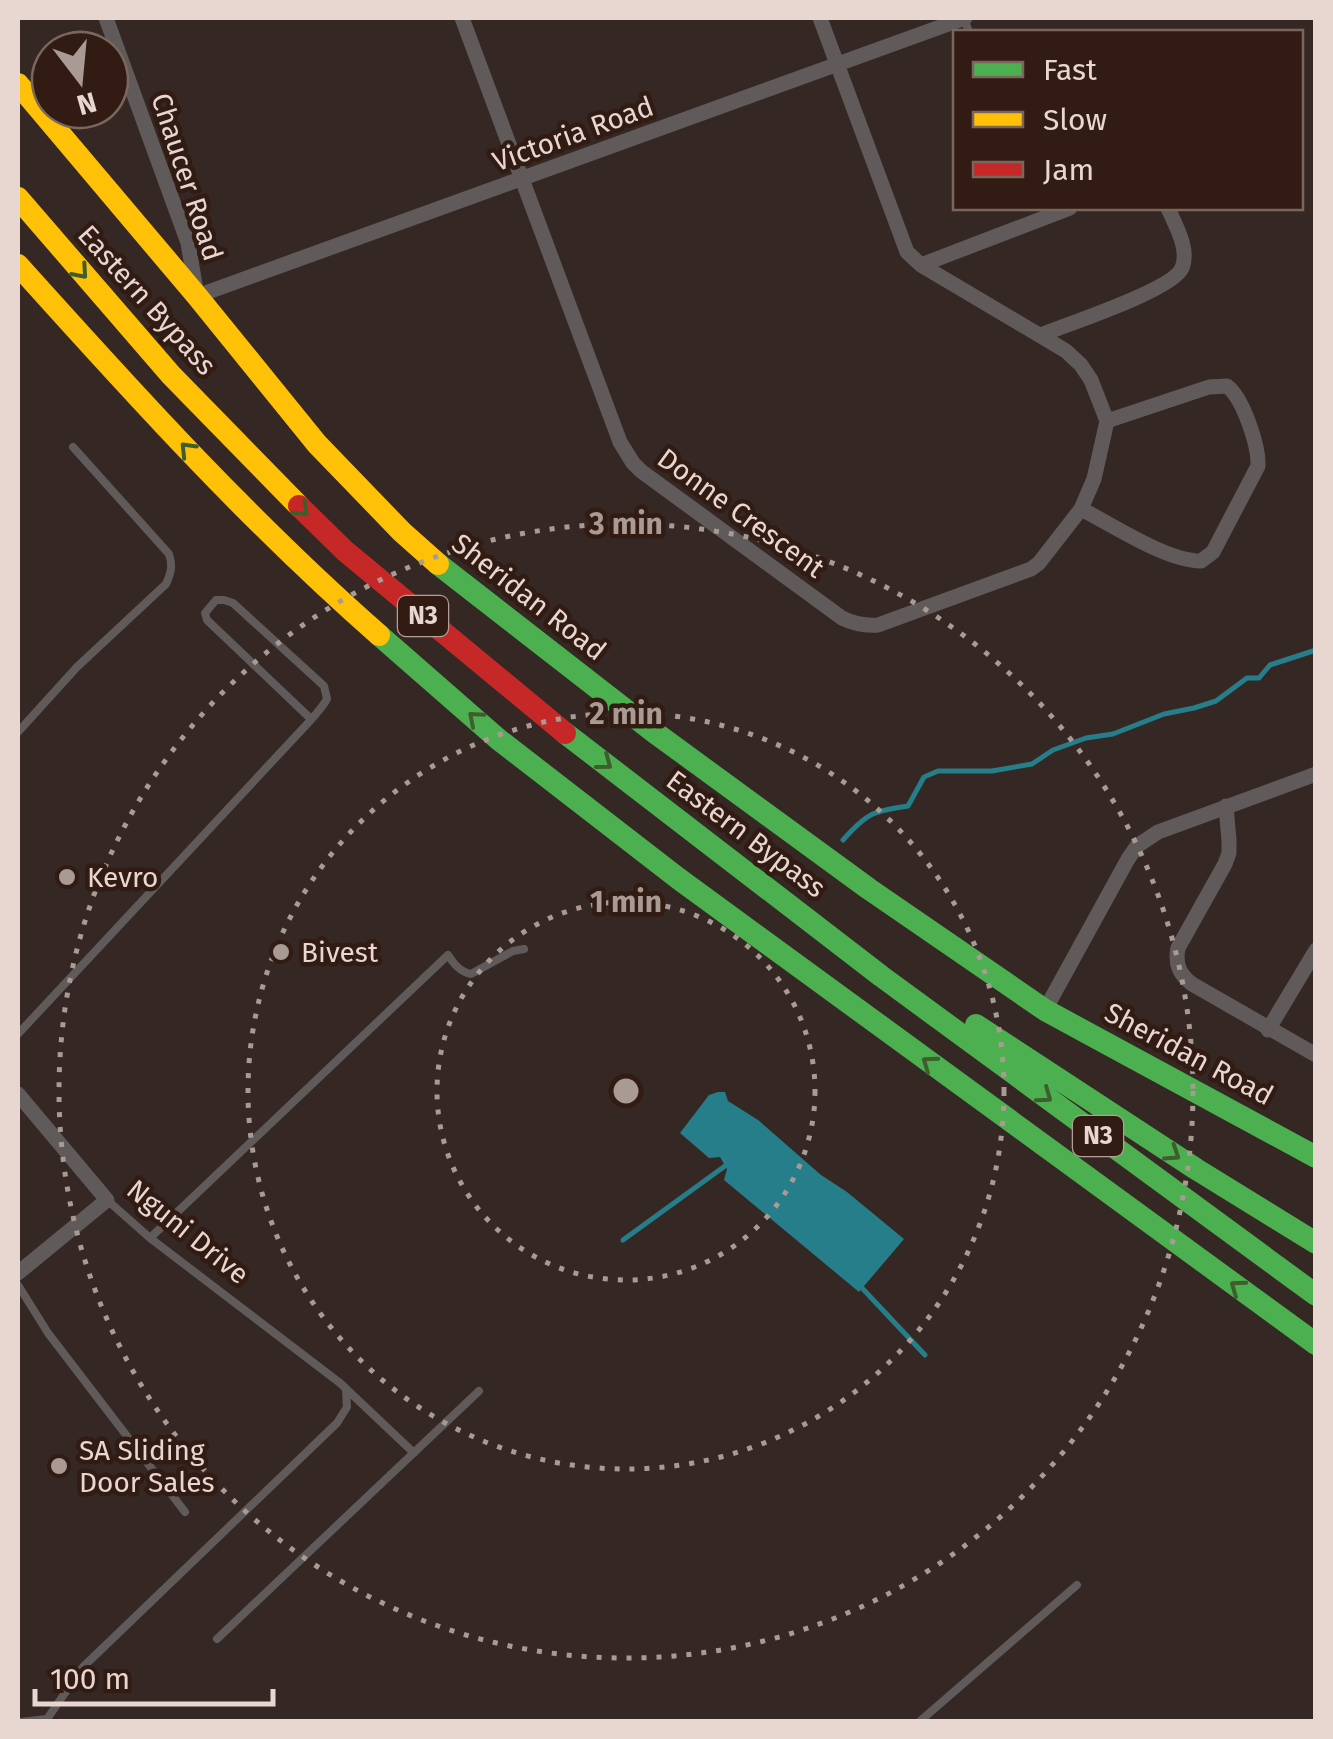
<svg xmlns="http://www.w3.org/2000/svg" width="1333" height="1739" viewBox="0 0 1333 1739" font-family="'Fira Sans',sans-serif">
	<rect width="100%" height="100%" fill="#352824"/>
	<!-- water -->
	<path fill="#267e8a" d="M718,1092H725L728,1101L758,1120L821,1175L847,1192L904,1239L859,1292L724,1180L727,1169L720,1157L709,1158L680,1133L709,1095Z"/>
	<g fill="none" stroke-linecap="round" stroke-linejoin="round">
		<!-- stream -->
		<path stroke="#267e8a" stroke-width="5" d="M843,840C867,813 873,811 908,806L924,777L938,771H992L1032,764L1053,750L1086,738L1113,734L1164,714L1194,708L1216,701L1247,678H1259L1270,665L1316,650
			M623,1240L725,1166
			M862,1288L925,1355"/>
		<!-- lane -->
		<path stroke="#605b5a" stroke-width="8" d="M964,18L969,32
			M18,732L77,667L166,584C171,573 173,566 169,554L73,447
			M18,1034L308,723C315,715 322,708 327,699L324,686L233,603L224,600H216L205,613L207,620L311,719
			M107,1200L150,1238L340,1383L414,1453
			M150,1238L448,955C454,964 460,972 471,974L513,951L524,949
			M18,1285L48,1333L185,1512
			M217,1639L479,1391
			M20,1722L47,1719L83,1667L337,1423L347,1407L346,1391
			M919,1722L1077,1585"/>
		<!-- street -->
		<path stroke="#605b5a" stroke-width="15" d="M106,18L188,243L197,296L965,18
			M462,18L620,442L633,463L641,471L842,618C854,624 864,626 878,625L1031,569L1039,563L1081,509L1094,479L1107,421L1091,380L1081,365L1066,351L921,265L907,252L820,18
			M921,265L1070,208
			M1041,335C1067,324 1173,290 1182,268C1190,249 1175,225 1168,208
			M1081,509C1113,525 1166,561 1201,561L1213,552L1258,466C1259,446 1243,398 1227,386L1209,387L1107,421
			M1226,806L1229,840V853L1225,864L1178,948C1175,964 1179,974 1192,984L1316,1055
			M1045,1010L1128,859L1137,846L1158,832L1316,774
			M1268,1030L1316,950
			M18,1094L107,1200L18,1273"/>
		<!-- fast -->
		<path stroke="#4caf50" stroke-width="22" d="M438,564L654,732L869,889L1045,1010L1316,1157
			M379,635L498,739L679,879L1316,1344
			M565,733L881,976L1316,1295
			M976,1025L1196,1169L1316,1243"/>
		<!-- slow -->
		<path stroke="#ffc107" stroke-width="22" d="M18,84L197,296L317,444L402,532L438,564
			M18,198L171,375L299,506
			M18,265C133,393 249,521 379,635"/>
		<!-- jam -->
		<path stroke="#c62828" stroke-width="22" d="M299,506L345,551L565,733"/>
	</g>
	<!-- one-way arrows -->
	<defs><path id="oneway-chevron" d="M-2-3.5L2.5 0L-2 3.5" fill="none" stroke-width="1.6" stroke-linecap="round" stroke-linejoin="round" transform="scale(2.5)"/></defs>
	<g stroke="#3e5e2e">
		<use href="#oneway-chevron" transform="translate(81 272) rotate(49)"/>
		<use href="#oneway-chevron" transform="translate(187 449) rotate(-134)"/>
		<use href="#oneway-chevron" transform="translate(302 510) rotate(44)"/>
		<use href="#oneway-chevron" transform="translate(475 718) rotate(-139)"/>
		<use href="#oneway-chevron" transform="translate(605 763) rotate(37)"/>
		<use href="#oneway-chevron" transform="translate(929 1063) rotate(-144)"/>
		<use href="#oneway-chevron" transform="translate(1045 1096) rotate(36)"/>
		<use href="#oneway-chevron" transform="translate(1173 1154) rotate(33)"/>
		<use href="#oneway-chevron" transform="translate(1237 1287) rotate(-144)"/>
	</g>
	<!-- distance rings -->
	<g fill="none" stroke="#a99a94" stroke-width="5" stroke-dasharray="5 10">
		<circle cx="626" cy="1091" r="189"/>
		<circle cx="626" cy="1091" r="378"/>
		<circle cx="626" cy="1091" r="567"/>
	</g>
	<!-- markers -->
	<g fill="#a99a94" stroke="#321b12" stroke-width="4">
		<circle cx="67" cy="877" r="10"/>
		<circle cx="281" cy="952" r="10"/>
		<circle cx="59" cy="1466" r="10"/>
	</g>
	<g text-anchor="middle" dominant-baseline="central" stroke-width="9" stroke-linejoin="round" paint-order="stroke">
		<!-- shield labels -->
		<g fill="#321b12" stroke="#b19f98" stroke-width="2.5">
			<rect x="398" y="596" width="50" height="40" rx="8"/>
			<rect x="1073" y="1116" width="50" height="40" rx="8"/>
		</g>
		<g font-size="25" font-weight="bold" fill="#e8d7d1">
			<text x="423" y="616">N3</text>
			<text x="1098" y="1136">N3</text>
		</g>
		<!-- street labels -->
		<g font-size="28" fill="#e8d7d1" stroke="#321b12">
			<text transform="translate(573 134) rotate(-20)">Victoria Road</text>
			<text transform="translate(187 177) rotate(72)">Chaucer Road</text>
			<text transform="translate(147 300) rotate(48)">Eastern Bypass</text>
			<text transform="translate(741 513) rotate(36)">Donne Crescent</text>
			<text transform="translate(529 597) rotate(38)">Sheridan Road</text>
			<text transform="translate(746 834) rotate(37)">Eastern Bypass</text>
			<text transform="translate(1189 1054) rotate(28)">Sheridan Road</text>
			<text transform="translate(188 1232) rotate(39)">Nguni Drive</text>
		</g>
		<!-- poi labels -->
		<g font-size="28" fill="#e8d7d1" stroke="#321b12" text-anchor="start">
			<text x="87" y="877">Kevro</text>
			<text x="301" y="952">Bivest</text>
			<text x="79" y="1450">SA Sliding<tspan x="79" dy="32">Door Sales</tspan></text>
		</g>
	</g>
	<circle cx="626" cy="1091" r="15" fill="#a99a94" stroke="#321b12" stroke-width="5"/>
	<g font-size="30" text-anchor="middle" font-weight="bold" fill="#a99a94" stroke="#321b12" stroke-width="9" stroke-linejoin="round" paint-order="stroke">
		<text x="626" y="534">3 min</text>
		<text x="626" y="724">2 min</text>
		<text x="626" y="912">1 min</text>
	</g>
	<!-- border -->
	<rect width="1333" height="1739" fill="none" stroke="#e8d7d1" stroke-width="40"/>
	<!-- legend -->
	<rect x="953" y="30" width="350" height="180" fill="#321b12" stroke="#7b665e" stroke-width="2.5"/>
	<rect x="973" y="62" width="50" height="15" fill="#4caf50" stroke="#7b665e" stroke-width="2.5"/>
	<text x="1043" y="80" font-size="30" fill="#e8d7d1">Fast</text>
	<rect x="973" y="112" width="50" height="15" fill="#ffc107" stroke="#7b665e" stroke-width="2.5"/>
	<text x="1043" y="130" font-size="30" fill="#e8d7d1">Slow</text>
	<rect x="973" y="162" width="50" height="15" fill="#c62828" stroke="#7b665e" stroke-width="2.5"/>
	<text x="1043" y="180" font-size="30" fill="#e8d7d1">Jam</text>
	<!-- north arrow -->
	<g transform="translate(80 80) rotate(164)"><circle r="48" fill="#321b12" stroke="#7b665e" stroke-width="2.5"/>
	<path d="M0-8L18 38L0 25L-18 38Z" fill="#a99a94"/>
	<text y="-15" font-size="28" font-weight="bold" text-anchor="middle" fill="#e8d7d1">N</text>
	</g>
	<!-- scale -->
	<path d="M35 1689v15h238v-15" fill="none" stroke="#e8d7d1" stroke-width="5"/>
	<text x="50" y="1689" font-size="30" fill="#e8d7d1" stroke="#321b12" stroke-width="8" paint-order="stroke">100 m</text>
</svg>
